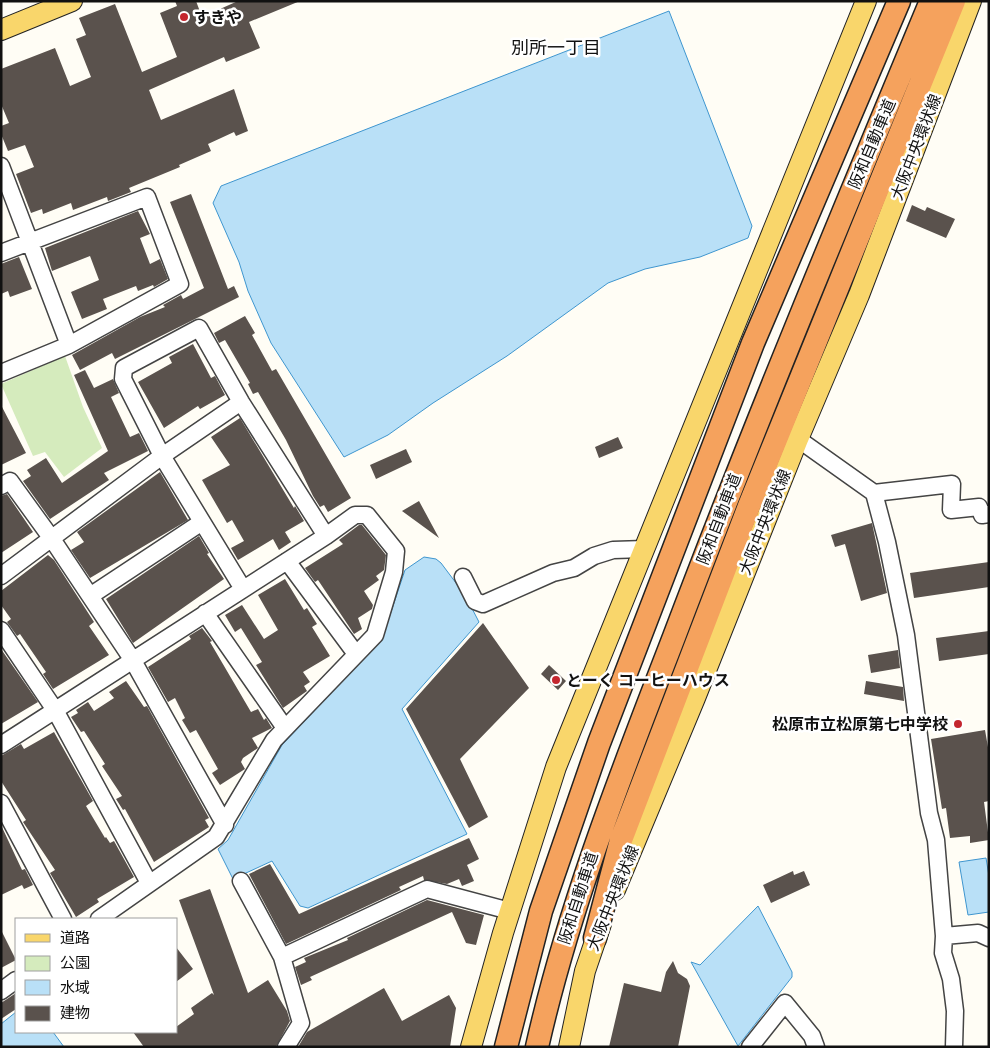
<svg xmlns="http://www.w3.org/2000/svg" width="990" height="1048" viewBox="0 0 990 1048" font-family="'Roboto Serif','Noto Sans JP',serif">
	<rect width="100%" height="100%" fill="#fffdf5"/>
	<!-- green -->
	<path fill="#d5ebbd" d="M65,356L83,407L102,448L64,477L45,452L33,456L1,384Z"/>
	<!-- water -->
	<path fill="#b9e0f7" stroke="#3f96cf" d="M669,11L752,226L748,238L700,257L645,269L608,283L507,356L433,403L388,435L344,457L271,343L248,291L239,262L213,203L221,186Z
		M424,557L436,559L441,563L465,595L479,622L402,709L467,834L308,908L300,906L272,861L233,879L218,849L228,840L282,745L382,639L405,570Z
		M986,858L989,876V912L968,915L959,862Z
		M758,906L792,972V977L738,1046L691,962L700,965Z
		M16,1012V1032H53L64,1047H1V1024Z"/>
	<!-- building -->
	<path fill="#5a524d" d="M175,1H196L202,17L238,1H300L249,22L260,48L226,62L224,57L149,90L161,120L234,89L248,131L236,136L234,132L208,144L211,151L179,165L180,167L129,188L131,192L108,201L107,197L73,210L71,203L43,214L42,209L31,213L16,174L34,167L25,145L8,151L1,134V126L9,123L1,104V69L55,48L70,86L91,77L76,39L86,35L79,18L115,4L142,72L177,57L160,13L177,6Z
		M191,194L228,289L234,286L239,297L115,359L112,353L80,370L72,355L140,317L165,307L163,305L181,295L183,299L204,288L170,202Z
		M912,205L925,211L927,207L955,219L946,238L906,221Z
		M138,211L150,234L140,238L150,264L160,259L168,279L154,287L153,285L138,291L136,286L103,299L107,309L82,319L71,292L99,280L90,256L52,271L45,248Z
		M19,257L32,289L10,297L8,291L1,294V264Z
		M245,316L255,333L252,335L272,371L276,369L351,498L328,512L324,505L320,507L313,496L286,440L258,392L253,394L248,384L250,383L225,340L219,343L214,333Z
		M193,344L211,378L215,376L225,395L200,409L198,406L164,428L138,382L172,363L169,357Z
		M85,370L94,388L113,379L119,393L111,397L130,437L139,433L148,451L104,473L109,480L50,519L23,481L31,476L27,470L46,458L62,483L108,451L74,375Z
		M1,405L26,453L1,465Z
		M240,418L294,508L295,506L304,521L285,532L291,542L279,550L273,539L238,560L231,548L244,541L232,520L227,523L202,480L230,465L211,437Z
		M618,437L623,448L599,458L595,447Z
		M406,449L412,462L376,479L370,465Z
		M160,472L188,520L90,578L71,550L84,542L77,532Z
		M7,494L33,532L1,553V496Z
		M419,501L439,538L402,511Z
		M872,523L887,593L861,601L845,544L835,547L831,535Z
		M359,525H362L386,555L384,570L376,576L379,580L364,591L373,605L372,609L358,618L362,629L354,634L318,580L315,582L305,568L343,544L339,540Z
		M199,536L209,553L207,554L224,579L133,643L106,599Z
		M48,555L54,560L94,622L89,626L109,655L53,689L43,674L46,672L20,634L17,636L7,622L11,619L1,605V591Z
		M989,562V587L914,598L910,573Z
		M285,579L304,610L307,608L317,624L312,627L330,656L303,672L310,682L304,686L307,691L283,708L256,665L262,662L241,628L235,632L225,615L242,605L264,639L278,630L258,595Z
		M483,623L529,688L460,759L488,817L469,828L406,709Z
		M202,628L212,641L210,642L251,712L258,709L264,720L266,718L272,728L252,738L258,748L243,758L241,762L245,769L220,785L212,773L218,769L196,730L190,733L182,720L185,718L175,698L168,702L148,667L191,639L189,636Z
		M989,631V654L939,661L936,638Z
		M1,649L38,702L1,724Z
		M898,650L900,668L871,673L868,655Z
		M549,665L566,681L558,690L541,674Z
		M126,681L144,707L147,706L209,818L205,820L209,827L154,862L125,809L123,810L116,799L122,796L102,766L105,764L84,731L81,732L71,717L78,713L76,710L88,702L94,711L114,698L109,692Z
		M866,681L903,687L904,701L864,694Z
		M985,730L989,753V801L984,802L989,840L970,843V836L950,838L946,808L942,809L931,739Z
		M54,732L93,801L86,806L105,838L106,837L110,843L114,841L134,877L97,899L99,902L76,917L50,873L55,870L23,822L26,820L1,781V756L21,744L24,749Z
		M1,825L22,870L25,869L33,885L24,889L22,885L1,895Z
		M469,838L479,859L467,865L474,881L462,886L459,879L447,884L424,880L423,876L399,887L401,890L286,944L249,874L270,864L299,914Z
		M793,871L794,875L804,871L810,885L771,903L763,885Z
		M210,889L248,993L268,980L287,1011L290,1021L276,1047H144L133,1032H176V1027L194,1014L191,1008L212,993L214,995L179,900Z
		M427,900L484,915L476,945L466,943L452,912L310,977L312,980L301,985L295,967L306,962L304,958L348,940L347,938Z
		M1,930L16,960L1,968Z
		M176,947L193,969L176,982Z
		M673,961L678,973L687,979L690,986L678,1047H609L624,983L661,992L666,972Z
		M384,988L402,1021L449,995L456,1008L450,1047H298L307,1032Z
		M16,993V1009L1,1019V1003Z"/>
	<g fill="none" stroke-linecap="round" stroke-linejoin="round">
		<defs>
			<path id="minor" d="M1,166L69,345L1,373
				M1,253L147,197L180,284L69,345
				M798,439L874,493L887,542L906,635L929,813L936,840L944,936L943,953L951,979L955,1011L954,1047
				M1,486L10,481L52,539L132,659L225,825
				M874,493L952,484L951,510L979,507L982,515L989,514
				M287,561L356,654
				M1,576L162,456L241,402
				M463,577L475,601L483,604L553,573L574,568L594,556L613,550L645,549
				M243,589L162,456L123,379L124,368L199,328L241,402L326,536
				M90,596L202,522
				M205,613L285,728
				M1,630L55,710L149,883
				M1,745L326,536L355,515H367L396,551L394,572L375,635L274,740L216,837L99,919
				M1,803L63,919
				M241,881L282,957L301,1023L286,1047
				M944,936L978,933L989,938
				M282,957L427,889L510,911
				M1,991L16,980
				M750,1047L785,1003L812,1036L816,1047"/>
			<path id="major" d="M1,30L72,1
				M615,890L695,698L798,439L859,295L971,1
				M471,1047L503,933L556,767L866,1
				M569,1047L585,971L601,924"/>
			<path id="highway" d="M595,938L621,840L749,506L954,1
				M506,1047L541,911L599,743L753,343L899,1
				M537,1047C569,905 622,772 674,637C755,423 843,212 931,1"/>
		</defs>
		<!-- minor casing -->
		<use href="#minor" stroke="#444" stroke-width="19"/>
		<!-- major casing -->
		<use href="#major" stroke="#222" stroke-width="22"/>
		<!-- highway casing -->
		<use href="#highway" stroke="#222" stroke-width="25"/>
		<!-- minor -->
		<use href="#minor" stroke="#fff" stroke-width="16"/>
		<!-- major -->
		<use href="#major" stroke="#f9d66b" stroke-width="20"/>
		<!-- highway -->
		<use href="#highway" stroke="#f5a25d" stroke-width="22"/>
	</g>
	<!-- markers -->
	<g fill="#c4262e" stroke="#fff" stroke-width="2">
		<circle cx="184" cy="17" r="5"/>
		<circle cx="556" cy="680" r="5"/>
		<circle cx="958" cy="724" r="5"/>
	</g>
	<g text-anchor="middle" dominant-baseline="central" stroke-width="5" stroke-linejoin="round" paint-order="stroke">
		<!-- poi labels -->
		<g font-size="16" font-weight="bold" fill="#111" stroke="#fff" text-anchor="start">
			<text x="194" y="17">すきや</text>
			<text x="566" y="680">とーく コーヒーハウス</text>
			<text x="948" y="724" text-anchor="end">松原市立松原第七中学校</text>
		</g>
		<!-- street labels -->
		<g font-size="16" fill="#111" stroke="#fff">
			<text transform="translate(872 144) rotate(-67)">阪和自動車道</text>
			<text transform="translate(916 147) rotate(-69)">大阪中央環状線</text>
			<text transform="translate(719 519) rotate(-69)">阪和自動車道</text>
			<text transform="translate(765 522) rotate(-68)">大阪中央環状線</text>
			<text transform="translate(578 898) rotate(-72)">阪和自動車道</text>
			<text transform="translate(613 898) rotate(-68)">大阪中央環状線</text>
		</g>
		<!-- neighbourhood labels -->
		<g font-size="18" fill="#111" stroke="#fff">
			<text x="556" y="47">別所一丁目</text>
		</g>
	</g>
	<!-- border -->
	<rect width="990" height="1048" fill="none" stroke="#111111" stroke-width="5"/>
	<!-- legend -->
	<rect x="15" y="918" width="162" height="115" fill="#ffffff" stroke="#a0a0a0"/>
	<rect x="25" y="934" width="25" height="8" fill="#f9d66b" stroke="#a0a0a0"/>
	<text x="60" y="943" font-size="15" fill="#111111">道路</text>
	<rect x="25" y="956" width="25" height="15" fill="#d5ebbd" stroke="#a0a0a0"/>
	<text x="60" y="968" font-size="15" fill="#111111">公園</text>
	<rect x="25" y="980" width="25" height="15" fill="#b9e0f7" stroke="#a0a0a0"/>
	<text x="60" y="993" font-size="15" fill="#111111">水域</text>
	<rect x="25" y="1006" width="25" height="15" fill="#5a524d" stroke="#a0a0a0"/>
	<text x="60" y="1018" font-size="15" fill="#111111">建物</text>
</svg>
